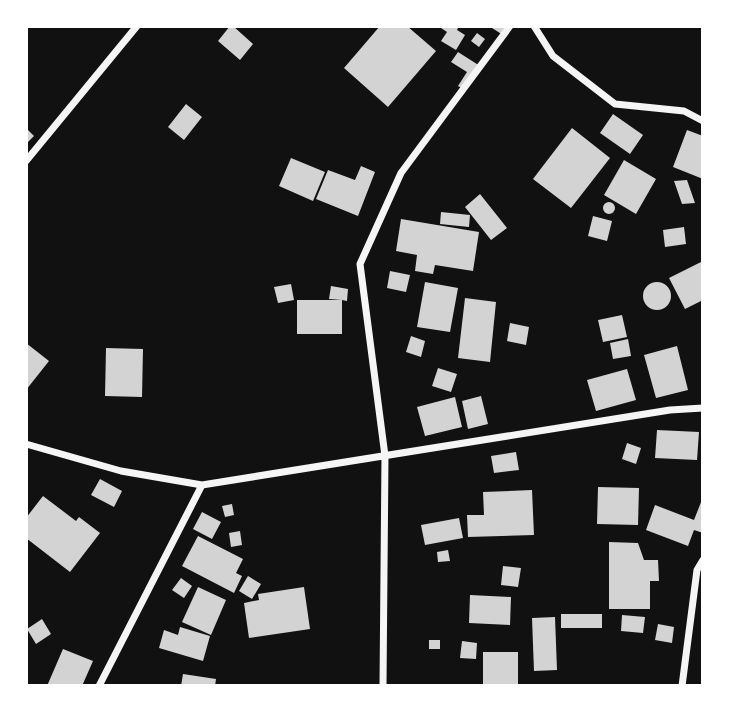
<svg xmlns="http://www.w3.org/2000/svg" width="729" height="712" viewBox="0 0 729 712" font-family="'DejaVu Sans',sans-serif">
	<rect width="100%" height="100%" fill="#111"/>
	<!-- building -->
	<path fill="#d3d3d3" d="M230,26H233L253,44L240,60L218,41Z
		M380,26H407L436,51L388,107L344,68Z
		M438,26H459L457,30L465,35L456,50L441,41L447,32Z
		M494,26H509L503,35L492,28Z
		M477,33L485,39L479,47L471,41Z
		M458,52L480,66L465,90L458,86L467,72L451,62Z
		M186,104L202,117L184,140L168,127Z
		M613,114L643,135L630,154L600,133Z
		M26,128L34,136L26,144Z
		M572,128L610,158L571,208L533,179Z
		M687,130L703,136V179L673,167Z
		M291,158L325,172L313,201L279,186Z
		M624,160L656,179L636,214L604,195Z
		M361,166L375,172L358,216L316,199L328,170L355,180Z
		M687,180L695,203L682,204L674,181Z
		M480,194L507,228L491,240L465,207Z
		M603 208a6 6 0 1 1 12 0a6 6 0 1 1-12 0Z
		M441,212L470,215L469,227L440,224Z
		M593,216L612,221L607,241L588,236Z
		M401,219L479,232L473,271L435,265L433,274L415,271L417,255L396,251Z
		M684,227L686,244L665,247L663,230Z
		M703,261V300L685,309L669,278Z
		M390,271L410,275L406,292L387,288Z
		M643 296a14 14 0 1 1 28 0a14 14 0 1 1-28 0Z
		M425,282L458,288L450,332L417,327Z
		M291,284L294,300L278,303L274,287Z
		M331,286L348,289L347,301L342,300V334H297V300H342L329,299Z
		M465,298L496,302L490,362L458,358Z
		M622,315L627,337L603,342L598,320Z
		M510,323L529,327L526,345L507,341Z
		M411,336L425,341L421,357L406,352Z
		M628,339L631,356L613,359L610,343Z
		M26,343L49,361L26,390Z
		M677,346L688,390L656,398L644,355Z
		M106,348L143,349L142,397L105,396Z
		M438,368L457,374L451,392L432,386Z
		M627,369L636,400L596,411L587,380Z
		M481,396L488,424L468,429L462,401Z
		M455,397L462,427L425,436L417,407Z
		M657,430L699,432L697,460L655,458Z
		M627,443L641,448L636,464L622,459Z
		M516,452L519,470L494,473L491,456Z
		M100,479L122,491L114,507L91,495Z
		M598,487L639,488L638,525L597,524Z
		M532,490L534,535L468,537L467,515H484L483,492Z
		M43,496L76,521L79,517L100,533L70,572L26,538V518Z
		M703,497V533L694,530L688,546L646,530L655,505L694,520Z
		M232,504L234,515L225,517L222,506Z
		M202,512L221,522L212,539L193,529Z
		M459,518L463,538L425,545L421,525Z
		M240,531L242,545L231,547L229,533Z
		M198,536L243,559L236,573L242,576L234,593L182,566Z
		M609,542L638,543L644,560H658L659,581H650V609H609Z
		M448,550L450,561L438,562L437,552Z
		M503,566L521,568L518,587L501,585Z
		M248,576L261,584L252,599L239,591Z
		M181,578L192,586L184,598L172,590Z
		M198,587L226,600L211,635L182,622Z
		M304,587L310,629L249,638L244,603L259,600L258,594Z
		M470,595L511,597L510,625L469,623Z
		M561,614H602V628H561Z
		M622,615L645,617L643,633L621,631Z
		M555,617L557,670L534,671L532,618Z
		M42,619L51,634L36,644L27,629Z
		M658,624L674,627L672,643L655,640Z
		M180,627L210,636L203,661L159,648L164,630L178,635Z
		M429,640H440V649H429Z
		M462,641L477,643L476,659L460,658Z
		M63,649L93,661L82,686H47Z
		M483,652H518V686H483Z
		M183,674L216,679L215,686H181Z"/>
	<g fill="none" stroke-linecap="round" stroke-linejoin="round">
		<!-- minor -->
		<path stroke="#f5f5f5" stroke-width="7" d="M534,26L553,56L615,104L684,111L703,121
			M26,161L137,26
			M26,444L121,471L202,485
			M99,686L202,485L670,410L703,408
			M383,686L385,456L360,264L401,173L510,26
			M682,686L697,570L703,560"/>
	</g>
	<!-- border -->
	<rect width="729" height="712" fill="none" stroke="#ffffff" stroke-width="56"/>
</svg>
